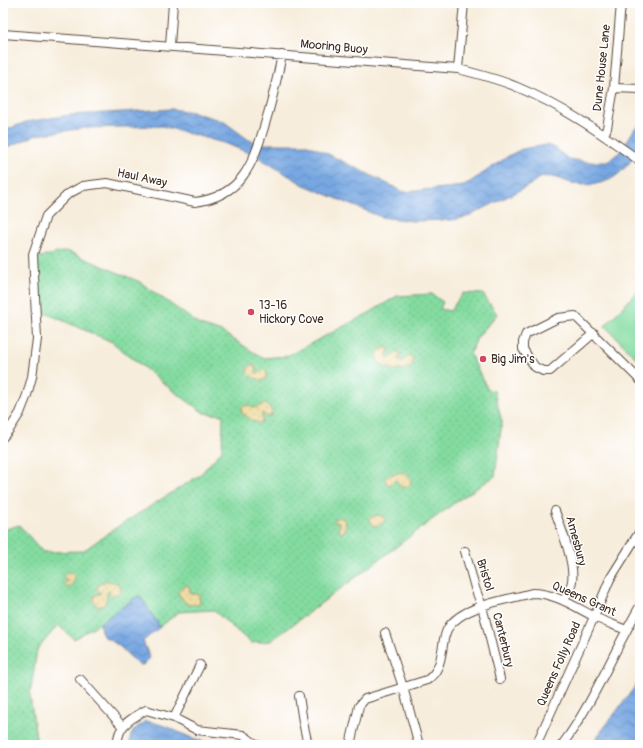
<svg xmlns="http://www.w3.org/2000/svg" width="643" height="748" viewBox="0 0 643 748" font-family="Pangolin,sans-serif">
	<defs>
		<pattern id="grass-dots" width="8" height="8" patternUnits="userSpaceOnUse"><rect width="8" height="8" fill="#83dba0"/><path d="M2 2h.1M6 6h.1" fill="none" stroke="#72bc89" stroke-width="1.8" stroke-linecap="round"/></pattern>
		<pattern id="sand-dots" width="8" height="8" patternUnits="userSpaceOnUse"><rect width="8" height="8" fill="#eeda9e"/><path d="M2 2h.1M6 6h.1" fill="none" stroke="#cdbb88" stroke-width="1.8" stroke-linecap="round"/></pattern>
		<pattern id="water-waves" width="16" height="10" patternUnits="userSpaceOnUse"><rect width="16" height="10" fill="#77a7e2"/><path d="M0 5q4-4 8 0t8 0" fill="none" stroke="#6388b7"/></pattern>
	</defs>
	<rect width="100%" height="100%" fill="#fff"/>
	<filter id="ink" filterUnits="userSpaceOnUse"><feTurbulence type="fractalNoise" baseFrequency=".025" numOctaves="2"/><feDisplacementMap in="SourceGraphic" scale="8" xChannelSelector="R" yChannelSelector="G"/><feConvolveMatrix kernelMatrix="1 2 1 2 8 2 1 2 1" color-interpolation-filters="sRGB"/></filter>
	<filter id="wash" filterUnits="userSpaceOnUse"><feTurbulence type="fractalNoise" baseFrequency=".012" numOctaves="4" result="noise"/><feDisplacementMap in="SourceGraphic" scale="16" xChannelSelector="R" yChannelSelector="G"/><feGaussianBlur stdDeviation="0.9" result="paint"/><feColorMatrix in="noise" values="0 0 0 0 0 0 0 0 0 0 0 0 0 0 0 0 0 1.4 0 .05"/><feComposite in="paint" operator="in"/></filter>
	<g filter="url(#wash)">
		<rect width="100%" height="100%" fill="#f7eddc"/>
		<!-- grass -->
		<path fill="url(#grass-dots)" stroke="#5f825f" d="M67,251L140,282L200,325L222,332L263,358L287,356L369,313L397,296L432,294L443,302L440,309L450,311L463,293L483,294L497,314L477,338L470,354L488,390L494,391L502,422L495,476L457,501L271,641L251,643L213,610L179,612L160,627L140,596L136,597L100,623L74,639L58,625L37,650L30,695L37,745H3V530L19,525L43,552L83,551L114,529L200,475L222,450L223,415L204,413L172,390L112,342L41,311L36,258Z"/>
		<!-- sand -->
		<path fill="url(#sand-dots)" stroke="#94825e" d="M384,348H388L389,351L387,355L388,358L393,356L397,352L401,354L399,359L400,362L403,361L406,357L411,356C424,376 369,374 378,351Z
			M253,364L256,368V373H259L264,370L266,371L267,374L266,379C259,382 250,377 247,371L248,368Z
			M263,404C267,404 273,411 272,415L268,417L262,413V422L260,423L253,421L242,413L241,409L243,406L249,405C256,410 257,407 263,404Z
			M402,472C408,474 411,477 411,484L407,487H401L396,480L389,485L386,483L385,478L390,475Z
			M378,515L382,516L385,519L384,522L377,526L373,525L370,520L371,517Z
			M338,517L343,518L346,524L344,531L341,533L339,531V522H333V521Z
			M69,572L74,575V581L72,585L67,588L64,585L68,580H64L63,577L64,575Z
			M106,581C114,581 121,583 121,592L112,596L109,591H108L105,604L99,607L96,605L93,599L94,596L101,593L98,591L97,587L99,584Z
			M186,585L189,586L190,592L191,594H197L199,595L200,603L197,605L186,604L178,593L179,590Z"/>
		<!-- pitch -->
		<path fill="#83dba0" stroke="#5f825f" d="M640,288V362L605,326Z"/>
		<!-- water -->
		<path fill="url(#water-waves)" stroke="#596880" d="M172,109L192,112L223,121L249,140L264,144H305L318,149L404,192L464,186L510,155L522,149L547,145L555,148L568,159L588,162H607L621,151L635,128L640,126V150C631,160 622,174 609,180C601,184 585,186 576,184C557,180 547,169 530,185L467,217L452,220L413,221L381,217L304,185L258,157L227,144L162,126L85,128L37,135L3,149V131L26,122L70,115Z
			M140,596L160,627L143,641L150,658L143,665H139L118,645L103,636L101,631L100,623L136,597Z
			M640,680V745H591Z
			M145,721C164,723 180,734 198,740C212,744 228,744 242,745H131C127,734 137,727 145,721Z"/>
	</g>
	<g filter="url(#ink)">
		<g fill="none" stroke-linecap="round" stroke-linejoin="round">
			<defs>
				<path id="minor" d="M3,34L458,69C478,74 498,79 517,87C561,105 601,133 640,161
					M170,46L173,3
					M458,69L464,3
					M614,88L640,89
					M604,135L607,128L614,88L621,3
					M594,333L550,371H543L535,367L528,357L523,349V342L526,334L558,318L575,316L640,380
					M3,437L9,430L20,413L27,395L32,377L37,339L33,254L46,216L68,194L83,186L107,183L195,202C242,196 253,164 265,124C272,101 277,79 282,55
					M555,511C561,528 575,563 572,581C571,588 567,594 564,601
					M465,551L475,588L482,606L500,679
					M385,633L403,687L419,745
					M80,679L123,727
					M299,696L303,722L308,745
					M174,718L200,665
					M118,745C116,726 132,718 146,710L174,718L197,730L243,735L257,745
					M350,745L359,706L365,699L427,680C441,671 441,655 444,639C445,636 446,631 448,628C463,605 508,600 532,593C557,593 578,609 599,619C608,623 617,626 626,630
					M536,745L594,617L610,579L640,531
					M562,745C594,702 613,652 640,606"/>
			</defs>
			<!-- minor casing -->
			<use href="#minor" stroke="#57473a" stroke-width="10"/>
			<!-- minor -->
			<use href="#minor" stroke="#fff" stroke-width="8"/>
		</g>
	</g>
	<!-- markers -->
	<g fill="#d1495b" stroke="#fff" stroke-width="1.5">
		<circle cx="251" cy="312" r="4"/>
		<circle cx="483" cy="359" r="4"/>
	</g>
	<g text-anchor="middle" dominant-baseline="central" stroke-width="3" stroke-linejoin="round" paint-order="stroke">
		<!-- street labels -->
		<g font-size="12" fill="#3b2a1e" stroke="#fff">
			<text transform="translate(334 47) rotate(5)">Mooring Buoy</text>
			<text transform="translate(602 68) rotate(-84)">Dune House Lane</text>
			<text transform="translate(142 178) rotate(12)">Haul Away</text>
			<text transform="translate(576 541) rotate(75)">Amesbury</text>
			<text transform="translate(485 575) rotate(73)">Bristol</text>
			<text transform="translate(584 599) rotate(24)">Queens Grant</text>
			<text transform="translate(503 640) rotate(76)">Canterbury</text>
			<text transform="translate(559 664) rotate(-66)">Queens Folly Road</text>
		</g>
		<!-- poi labels -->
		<g font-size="12" fill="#3b2a1e" stroke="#fff" text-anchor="start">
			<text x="259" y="305">13-16<tspan x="259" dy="14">Hickory Cove</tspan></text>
			<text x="491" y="359">Big Jim's</text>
		</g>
	</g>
	<!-- margin -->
	<rect width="643" height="748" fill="none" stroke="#fff" stroke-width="16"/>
</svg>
